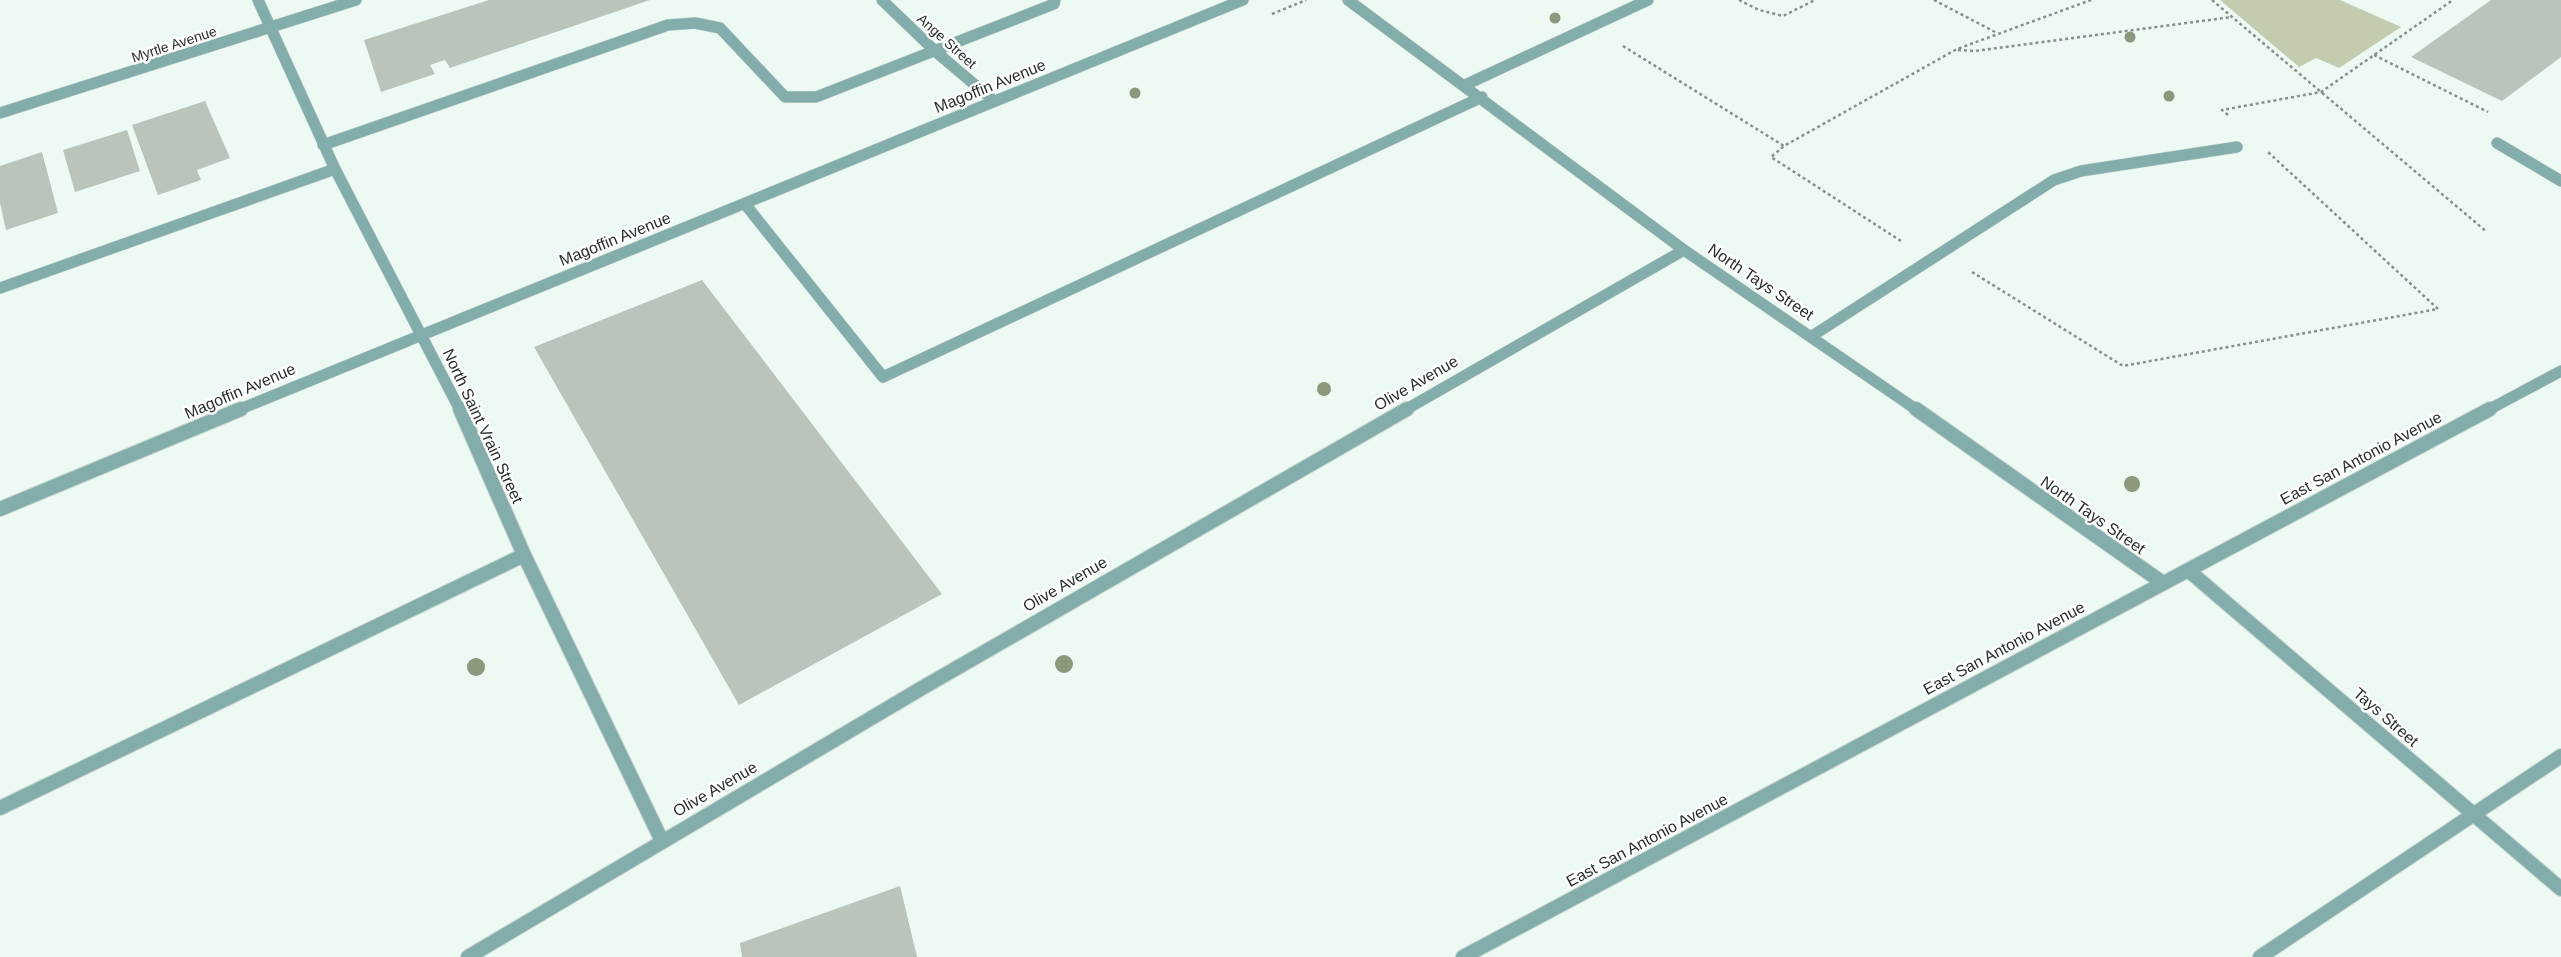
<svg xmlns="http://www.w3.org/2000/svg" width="2561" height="957" viewBox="0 0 2561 957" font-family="Helvetica,sans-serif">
	<rect width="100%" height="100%" fill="#ecfaf3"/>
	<!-- green -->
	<path fill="#c3ccaf" d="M2220,0H2340L2401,27L2339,68L2316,58L2299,67Z"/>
	<!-- building -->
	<path fill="#bac4ba" d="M489,0H650L450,68L445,60L430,65L435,74L381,92L364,40Z
		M2491,0H2561V57L2502,101L2411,57Z
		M205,101L230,158L197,170L201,180L158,195L132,125Z
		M127,130L140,171L75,192L63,150Z
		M42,152L58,213L6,230L0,203V166Z
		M702,280L942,594L739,705L534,347Z
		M900,886L917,957H742L740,943Z"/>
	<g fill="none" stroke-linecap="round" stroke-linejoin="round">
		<defs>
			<path id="minor-far1" d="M258,0L335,169L460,410
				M882,0L935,51L994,101
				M1348,0L1684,250L1917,410
				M1465,85L1648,0
				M0,113L356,0
				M2497,143L2561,181
				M323,145L668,25L695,23L720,28L785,97H816L1054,4L1055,0
				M745,204L883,377L1482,97
				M0,288L335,169
				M1812,336L2054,180L2081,171L2237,147
				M238,410L1243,0
				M1405,410L1684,250
				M2488,410L2561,371"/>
			<path id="minor" d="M460,409L524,555L662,841
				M1916,409L2163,583
				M0,509L241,409
				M2189,571L2561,889
				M0,808L524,555
				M468,957L922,688L1407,409
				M1463,957L2490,409
				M2260,957L2561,756"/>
		</defs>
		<!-- minor-far1 casing -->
		<use href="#minor-far1" stroke="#c9d5cf" stroke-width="12"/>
		<!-- minor casing -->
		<use href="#minor" stroke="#c9d5cf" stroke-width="16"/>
		<!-- path -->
		<path stroke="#86908b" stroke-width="2.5" stroke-dasharray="3 3" stroke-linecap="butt" d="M1739,0L1759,10L1783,16L1815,0
			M1934,0L1997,33
			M2212,0L2487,232
			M1272,14L1306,0
			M1623,46L1784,146
			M1958,50L1975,51L2232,17
			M2374,55L2488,112
			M2228,115L2222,110L2321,92L2453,0
			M1901,241L1771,157L1784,146L1957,49L2091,0
			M1972,272L2123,366L2438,309L2268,152"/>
		<!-- minor-far1 -->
		<use href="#minor-far1" stroke="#83adaa" stroke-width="11"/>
		<!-- minor -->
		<use href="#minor" stroke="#83adaa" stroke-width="14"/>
	</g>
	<!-- trees -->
	<g fill="#8b987b">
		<circle cx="1555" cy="18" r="5.5"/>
		<circle cx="2130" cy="37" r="5.5"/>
		<circle cx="1135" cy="93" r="5.5"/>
		<circle cx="2169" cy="96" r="5.5"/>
		<circle cx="1324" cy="389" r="7"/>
		<circle cx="2132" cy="484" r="8"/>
		<circle cx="1064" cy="664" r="9"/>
		<circle cx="476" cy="667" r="9"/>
	</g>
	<g text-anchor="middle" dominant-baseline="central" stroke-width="5" stroke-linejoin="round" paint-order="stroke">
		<!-- far-street labels -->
		<g font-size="14" fill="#292e2c" stroke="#fff">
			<text transform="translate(947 41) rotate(42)">Ange Street</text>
			<text transform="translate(174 44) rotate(-18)">Myrtle Avenue</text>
		</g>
		<!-- street labels -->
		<g font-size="16" fill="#292e2c" stroke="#fff">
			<text transform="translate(990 86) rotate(-22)">Magoffin Avenue</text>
			<text transform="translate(615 239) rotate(-22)">Magoffin Avenue</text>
			<text transform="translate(1761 282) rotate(34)">North Tays Street</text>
			<text transform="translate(1416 383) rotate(-30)">Olive Avenue</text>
			<text transform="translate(240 391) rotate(-23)">Magoffin Avenue</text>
			<text transform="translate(483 426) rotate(65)">North Saint Vrain Street</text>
			<text transform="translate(2361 458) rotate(-28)">East San Antonio Avenue</text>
			<text transform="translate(2093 515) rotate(35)">North Tays Street</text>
			<text transform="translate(1065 584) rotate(-30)">Olive Avenue</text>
			<text transform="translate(2004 648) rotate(-28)">East San Antonio Avenue</text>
			<text transform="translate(2386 717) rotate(41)">Tays Street</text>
			<text transform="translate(715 789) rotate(-30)">Olive Avenue</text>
			<text transform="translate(1647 840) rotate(-28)">East San Antonio Avenue</text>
		</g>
	</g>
</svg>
